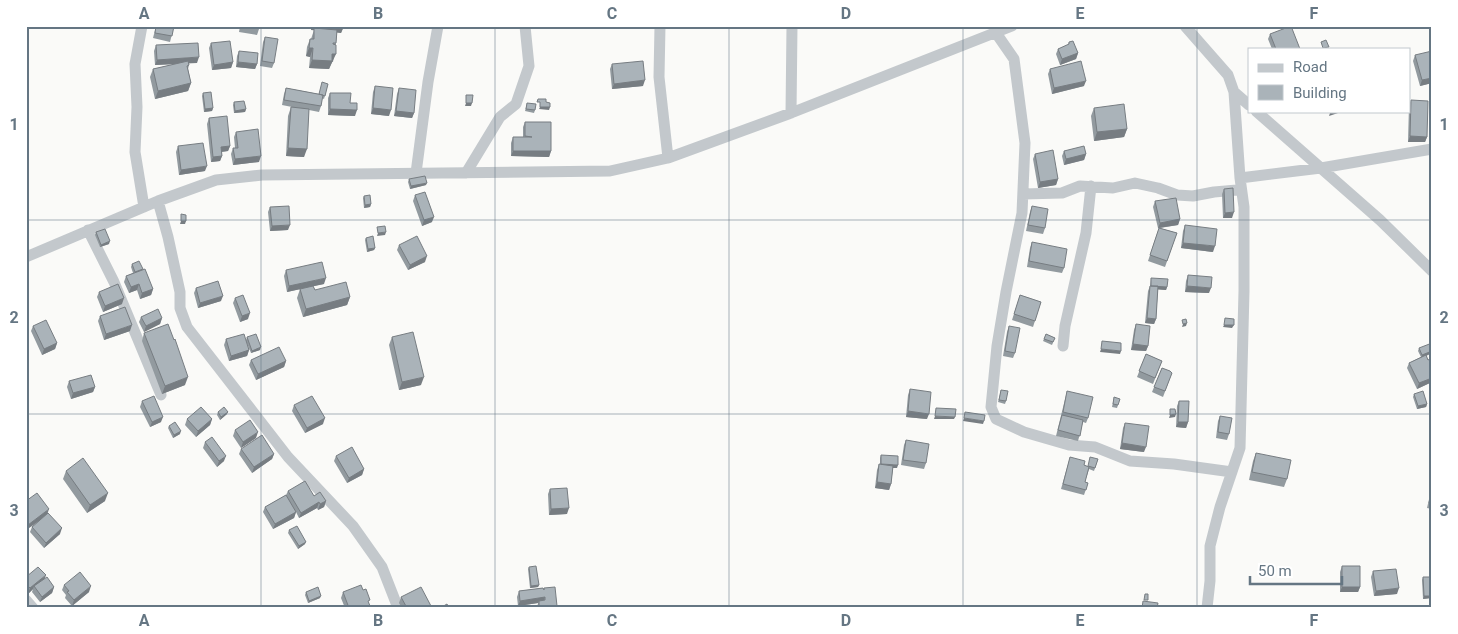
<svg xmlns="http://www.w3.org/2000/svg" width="1458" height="634" viewBox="0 0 1458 634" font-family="Roboto,sans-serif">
	<rect width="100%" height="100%" fill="#fafaf8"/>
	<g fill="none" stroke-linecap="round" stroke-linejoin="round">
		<!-- street -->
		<path stroke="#c3c8cc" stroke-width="11" d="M142,26L135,64L137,107L135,152L144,207
			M660,26L659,77L668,158
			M1185,26L1228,75L1234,92L1240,178L1244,207V291L1240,448L1220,507L1210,546V581L1207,608
			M996,33L1014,59L1025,143L1022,213L1006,292L997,346L991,407L996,419L1024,432L1069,445L1095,447L1130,461L1174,464L1232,472
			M1234,92L1249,105
			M1256,111L1380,220L1432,271
			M791,113L792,26
			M416,173L428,82L438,26
			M466,173L500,117L516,104L529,66L525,26
			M1240,178L1321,168L1432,149
			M1023,194L1062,193L1080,186L1113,188L1135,183L1158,188L1177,195L1193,196L1214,192L1237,190
			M158,201L168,237L180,292V308L187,327L288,457L353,526L382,567L398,608
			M88,230L114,282L161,395
			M26,257L158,201L216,180L262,175L610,171L668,158L791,113L1012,26
			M1063,346L1065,326L1086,233L1091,186
			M26,600L33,608"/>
	</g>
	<!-- wall -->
	<path fill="#929a9f" d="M156,26H174L170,42L153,38Z
		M240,26H260L257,35L239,32Z
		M311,26H344L341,33L337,32L336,43L333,62H332L329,69L309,68L310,57L306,56L307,47L310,39H311L314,30H311Z
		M1270,34L1300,49H1272L1268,39Z
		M265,37L274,63L272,68L260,66L263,42Z
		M1069,42L1078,53L1076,59L1060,65L1056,54L1058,49L1068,45Z
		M211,43L233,62L231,68L212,70L209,48Z
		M156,45L197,63H189V65L188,69L191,83L188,91L155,99L150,77L153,69L175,64L155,65L154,51Z
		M239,51L257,64L255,69L236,67L237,56Z
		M1415,55L1432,83L1420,86L1413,61Z
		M612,64L643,86L612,89L610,69Z
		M1050,69L1084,86L1052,94L1048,74Z
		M328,84L324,99L322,98L321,106L319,112L309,110L304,157L286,156L288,116L291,107L297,108L282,105L284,94L286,88L319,94Z
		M375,86L389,116L371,114L373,92Z
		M1432,86V104L1430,89Z
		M399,88L414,113L412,118L394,116L397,94Z
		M203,93L213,108L212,111L204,112L202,96Z
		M330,93L350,103L355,116L328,115V98Z
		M1411,100L1427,137L1425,142H1408L1409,105Z
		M234,102L246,109L245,112L234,113L233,105Z
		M527,103L535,110L534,113L525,111Z
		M1094,108L1127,129L1124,137L1094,141L1091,116Z
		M209,118L230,146L228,151L222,152V156L220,161L211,162L207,124Z
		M525,122L551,151L549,157L511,156V143L513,137H523V127Z
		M236,132L259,162L233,165L231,154L233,148H235L234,137Z
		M178,146L205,171L179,175L176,152Z
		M1064,151L1086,154L1084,160L1064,165L1062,156Z
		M1035,154L1058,179L1056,185L1038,188L1033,159Z
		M409,179L426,185L410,189L408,182Z
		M1224,189L1232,218H1223L1222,194Z
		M415,195L432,222L422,226L413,201Z
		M364,196L371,204L370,207L364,208L363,198Z
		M1155,201L1180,219L1178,225L1160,228L1177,233L1165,267L1148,261L1159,228H1158L1153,207Z
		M1032,206L1045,228L1043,234L1026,231L1030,212Z
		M270,207L288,230L270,231L268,212Z
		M1185,225L1213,252L1181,248L1183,231Z
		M96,232L109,244L100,247L95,235Z
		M366,238L375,248L374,250L367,252L365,240Z
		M1032,242L1064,268L1062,273L1027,267L1030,248Z
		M399,245L425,262L408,270L397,250Z
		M132,264L143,269L142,270L153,289L151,295L140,299L137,290L129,293L124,282L126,276L133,273L131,267Z
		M286,270L324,284L313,286L315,290L350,297L347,305L303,317L297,298L300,289L309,287L287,292L284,276Z
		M1188,275L1209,293L1185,292L1186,281Z
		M1151,278L1167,287L1166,290L1158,289L1156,319L1154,324L1145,323L1148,291L1150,286Z
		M196,288L221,301L198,308L194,293Z
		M99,292L122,304L103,312L97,297Z
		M1020,295L1041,302L1033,327L1012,320Z
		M235,298L248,319L240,322L233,303Z
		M100,316L130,331L104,340L98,321Z
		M141,317L162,318L160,324L144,332L139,322Z
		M1136,324L1148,346L1146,351L1131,350L1134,330Z
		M33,326L57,343L55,349L42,355L31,331Z
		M1009,326L1015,353L1013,358L1003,356L1007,332Z
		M144,333L185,385L162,394L142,341Z
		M1046,334L1055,338L1052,345L1043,341Z
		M247,337L260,350L251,353L246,341L249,350L247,356L229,361L224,345L226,339L246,340Z
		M392,337L421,385L399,390L389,345Z
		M1419,348L1432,353L1426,356L1428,360L1432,358V382L1417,389L1407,368L1409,363L1421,357L1418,351Z
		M1146,354L1162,361L1153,384L1137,377Z
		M251,360L286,361L284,367L256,380L249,365Z
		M1162,368L1172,373L1163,397L1152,392Z
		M69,381L95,387L93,392L71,399L67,387Z
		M910,389L927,419L906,417L908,395Z
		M1001,390L1006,401L1005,404L998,402Z
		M1067,391L1088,418L1086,423L1083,422L1078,441L1056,436Z
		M1414,394L1427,404L1426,407L1417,409L1413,397Z
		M1114,397L1118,405L1117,408L1112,407Z
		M142,401L161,422L150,427L140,407Z
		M1179,401L1188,422L1186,428L1176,427L1177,406Z
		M294,405L323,424L305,433L292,411Z
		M218,412L227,414L220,420L217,415Z
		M1220,416L1229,434L1227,440L1216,438L1218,421Z
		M187,419H212L210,425L196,437L185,425Z
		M1125,423L1144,452L1120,449L1123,428Z
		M169,426L180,434L173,438L168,428Z
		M235,430L256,438L241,448L233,436Z
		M906,440L926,463L924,469L901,465L904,445Z
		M205,442L224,461L217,467L203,448Z
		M241,449L274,454L272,459L252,473L239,454Z
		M1256,453L1287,479L1284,487L1249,480L1253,461Z
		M881,455L897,468H893L891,484L889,490L875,488L877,470L879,464H880V458Z
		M336,456L364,469L362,475L347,483L334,461Z
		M1070,457L1084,465L1088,467L1098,459L1094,471L1089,469L1085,482L1088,483L1084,495L1061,489Z
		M66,471L105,501L87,513L63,479Z
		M1432,486V509L1427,508Z
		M550,489L567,514L549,515L548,494Z
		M288,491L314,496L326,501L324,507L318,510L317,508L299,518L296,512L294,518L273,529L263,512L265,507L286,495Z
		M26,501L48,513L60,534L44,548L30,532L32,527L38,522L26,530Z
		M289,530L305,544L298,549L288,533Z
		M1342,566L1360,587L1358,592H1340V572Z
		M529,567L539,585L538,587L530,588L528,569Z
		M1373,571L1397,594L1374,596L1371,577Z
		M26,577L44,579L54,587L52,593L40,602L32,592L33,589L28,594L26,592Z
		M1423,577L1432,586L1431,598L1423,599L1422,580Z
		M64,585L89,592L72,606L65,598L66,595L62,590Z
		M543,588L557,606V608H537L538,603L518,606L517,597L519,591Z
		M306,592L320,598L308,603L305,595Z
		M343,592L369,603V608H345L341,598Z
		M401,597L431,606L430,608H402L399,603Z"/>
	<!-- shaded-wall -->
	<path fill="#777d82" d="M312,26H344L341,33L311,30Z
		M309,48H313L310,57L306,56Z
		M1078,53L1076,59L1060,65L1062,59Z
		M332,54H336L329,69L309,68L312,60Z
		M199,57L197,63L155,65L157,60Z
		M233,62L231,68L212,70L214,65Z
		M238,62L257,64L255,69L236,67Z
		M1432,78V83L1420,86L1422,80Z
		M645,80L643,86L612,89L614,84Z
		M1086,81L1084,86L1052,94L1054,88Z
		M191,83L188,91L155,99L158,91Z
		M466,103H472L471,106H465Z
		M540,107H550L549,110L539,109Z
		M213,108L212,111L204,112L205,109Z
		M373,108L391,110L389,116L371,114Z
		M246,109L245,112L234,113L235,111Z
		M330,109L357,110L355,116L328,115Z
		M396,111L414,113L412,118L394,116Z
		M1337,111H1341V112L1329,116L1330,113Z
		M1127,129L1124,137L1094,141L1097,132Z
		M1410,136L1427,137L1425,142H1408Z
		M230,146L228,151L219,152L221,147Z
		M288,148L307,149L304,157L286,156Z
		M513,151H551L549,157L511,156Z
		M1086,154L1084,160L1064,165L1066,159Z
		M222,156L220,161L211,162L213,157Z
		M261,156L259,162L233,165L235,159Z
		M207,166L205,171L179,175L181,170Z
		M1058,179L1056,185L1038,188L1040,182Z
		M427,183L426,185L410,189L411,186Z
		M371,204L370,207L364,208L365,205Z
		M1234,212L1232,218H1223L1225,213Z
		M434,217L432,222L422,226L424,220Z
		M1180,219L1178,225L1158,228L1160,223Z
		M181,221H186L185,224H180Z
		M290,225L288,230L270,231L272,226Z
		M386,232L385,235L377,236L378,233Z
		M110,241L109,244L100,247L101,245Z
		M1183,243L1215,246L1213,252L1181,248Z
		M375,248L374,250L367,252L368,249Z
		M427,256L425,262L408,270L410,265Z
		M326,278L324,284L287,292L289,286Z
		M139,284L137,290L129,293L131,287Z
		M1151,286L1167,287L1166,290L1150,289Z
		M1187,286L1211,288L1209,293L1185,292Z
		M153,289L151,295L140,299L142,293Z
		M223,296L221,301L198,308L200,303Z
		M350,297L347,305L303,317L306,309Z
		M124,298L122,304L103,312L105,306Z
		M250,313L248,319L240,322L242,316Z
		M162,318L160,324L144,332L146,326Z
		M1147,318L1156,319L1154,324L1145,323Z
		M1187,323L1186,326L1182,327L1183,324Z
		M132,325L130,331L104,340L106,334Z
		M1224,325H1234L1232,328L1223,327Z
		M57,343L55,349L42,355L44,349Z
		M1133,344L1148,346L1146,351L1131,350Z
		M261,347L260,350L251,353L252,351Z
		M1101,349L1121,351L1120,354L1100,352Z
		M249,350L247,356L229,361L231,356Z
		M1432,351V353L1421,358L1422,355Z
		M286,361L284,367L256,380L258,374Z
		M188,377L185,385L162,394L165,386Z
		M424,377L421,385L399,390L402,382Z
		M1432,378V382L1417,389L1419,383Z
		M95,387L93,392L71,399L73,393Z
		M1427,404L1426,407L1417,409L1418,406Z
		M908,411L929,414L927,419L906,417Z
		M228,412L227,414L220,420L221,417Z
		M1176,414L1175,417L1169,418L1170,415Z
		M935,416L955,417L954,419H934Z
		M163,417L161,422L150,427L152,422Z
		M325,418L323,424L305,433L307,428Z
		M964,418L984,421L983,424L963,421Z
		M212,419L210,425L196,437L198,431Z
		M1178,422H1188L1186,428L1176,427Z
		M181,431L180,434L173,438L174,435Z
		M258,432L256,438L241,448L243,442Z
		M1122,443L1146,447L1144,452L1120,449Z
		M274,454L272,459L252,473L254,467Z
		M226,456L224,461L217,467L219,461Z
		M881,465H898L897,468H880Z
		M364,469L362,475L347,483L349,478Z
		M877,482L891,484L889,490L875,488Z
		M108,493L105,501L87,513L90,505Z
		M326,501L324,507L318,510L320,504Z
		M319,502L317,508L299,518L301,513Z
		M569,508L567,514L549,515L551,509Z
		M49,509L47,515L26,530L28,525Z
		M296,512L294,518L273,529L275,524Z
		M62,528L60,534L44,548L46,543Z
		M306,542L305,544L298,549L299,546Z
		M46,575L44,581L34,586L33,589L28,594L30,588Z
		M539,585L538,587L530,588L531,586Z
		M91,586L89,592L72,606L74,600Z
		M54,587L52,593L40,602L42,597Z
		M1342,587H1360L1358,592H1340Z
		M1399,588L1397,594L1374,596L1376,591Z
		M321,596L320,598L308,603L309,601Z
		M1424,596H1432L1431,598L1423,599Z
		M545,597L543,603L539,601L538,603L518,606L520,601Z
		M557,606V608H539Z"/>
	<!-- building -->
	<path fill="#aab3b9" stroke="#777d82" d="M156,26H174L172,36L155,33Z
		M1291,26L1300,49H1276L1270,34Z
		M314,28L337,30L336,43H333V44L336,45V54H332V61L312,60L313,48H309L310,39H314Z
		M265,37L278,39L274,63L262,61Z
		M1326,40L1329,47L1323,48L1321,42Z
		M230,41L233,62L214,65L211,43Z
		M1073,41L1078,53L1062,59L1058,49L1069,44V42Z
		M198,43L199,57L157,60L156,45Z
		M239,51L258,53L257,64L238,62Z
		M1432,51V78L1422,80L1415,55Z
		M188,61L189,65L187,66L191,83L158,91L153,69Z
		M643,61L645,80L614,84L612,64Z
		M1081,61L1086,81L1054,88L1050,69Z
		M322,82L328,84L325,96L319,94Z
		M375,86L393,88L391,110L373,108Z
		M286,88L323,95L321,106L284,100Z
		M399,88L416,90L414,113L396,111Z
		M211,92L213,108L205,109L203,93Z
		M330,93H351L350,103H357V110L330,109Z
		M466,95H473L472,103H466Z
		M538,99H546V102L550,103V107H540V102H537Z
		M1411,100L1428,101L1427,137L1410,136Z
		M244,101L246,109L235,111L234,102Z
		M527,103L536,104L535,110L526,109Z
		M1124,104L1127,129L1097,132L1094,108Z
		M291,107L309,109L307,149L288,148Z
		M1330,111H1337L1330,113Z
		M227,116L230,146L221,147L222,156L213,157L209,118Z
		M525,122H551V151H513V137H532L525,136Z
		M258,129L261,156L235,159L233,148H238L236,132Z
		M203,143L207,166L181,170L178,146Z
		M1084,146L1086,154L1066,159L1064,151Z
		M1053,150L1058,179L1040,182L1035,154Z
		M425,176L427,183L411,186L409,179Z
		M1233,188L1234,212L1225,213L1224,189Z
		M425,192L434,217L424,220L415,195Z
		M370,195L371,204L365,205L364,196Z
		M1176,198L1180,219L1160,223L1155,201Z
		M289,206L290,225L272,226L270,207Z
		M1032,206L1048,209L1045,228L1028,225Z
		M181,214L186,215V221H181Z
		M1185,225L1217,229L1215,246L1183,243Z
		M385,226L386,232L378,233L377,227Z
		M1159,228L1177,233L1167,261L1150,255Z
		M105,229L110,241L101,245L96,232Z
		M373,236L375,248L368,249L366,238Z
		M417,236L427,256L410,265L399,245Z
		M1032,242L1067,249L1064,268L1029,261Z
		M139,261L143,269L135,272L132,264Z
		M322,262L326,278L289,286L286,270Z
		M145,269L153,289L142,293L139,284L131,287L126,276Z
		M1188,275L1212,277L1211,288L1187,286Z
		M1151,278L1168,279L1167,287L1151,286Z
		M218,281L223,296L200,303L196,288Z
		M346,282L350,297L306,309L300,289L313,286L315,290Z
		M118,284L124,298L105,306L99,292Z
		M1150,286H1158L1156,319L1147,318Z
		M243,295L250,313L242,316L235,298Z
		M1020,295L1041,302L1035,321L1014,314Z
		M125,307L132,325L106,334L100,316Z
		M158,309L162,318L146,326L141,317Z
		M1225,318L1234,319V325H1224Z
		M1186,319L1187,323L1183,324L1182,320Z
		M46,320L57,343L44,349L33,326Z
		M168,324L174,340L175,339L188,377L165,386L144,333Z
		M1136,324L1150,326L1148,346L1133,344Z
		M1009,326L1020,328L1015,353L1005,351Z
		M413,332L424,377L402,382L392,337Z
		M244,334L249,350L231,356L226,339Z
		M256,334L261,347L252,351L247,337Z
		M1046,334L1055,338L1053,342L1044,339Z
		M1102,341L1121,343V351L1101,349Z
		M1432,343V351L1422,355L1419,348Z
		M279,347L286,361L258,374L251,360Z
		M1146,354L1162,361L1155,378L1139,371Z
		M1426,355L1428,360L1432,358V378L1419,383L1409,363Z
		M1162,368L1170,371L1172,373L1165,391L1154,387Z
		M91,375L95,387L73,393L69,381Z
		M910,389L931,392L929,414L908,411Z
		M1001,390L1008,391L1006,401L999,400Z
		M1067,391L1093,397L1088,418L1063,412Z
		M1423,391L1427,404L1418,406L1414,394Z
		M154,396L163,417L152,422L142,401Z
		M312,396L325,418L307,428L294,405Z
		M1114,397L1120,399L1118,405L1113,404Z
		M1179,401H1189L1188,422H1178Z
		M201,407L212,419L198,431L187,419Z
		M224,407L228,412L221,417L218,412Z
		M936,408L956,409L955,417L935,416Z
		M1170,409H1175L1176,414L1170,415Z
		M965,412L985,415L984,421L964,418Z
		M1062,415L1083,420L1080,436L1058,430Z
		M1220,416L1232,418L1229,434L1218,432Z
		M250,420L258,432L243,442L235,430Z
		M175,422L181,431L174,435L169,426Z
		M1125,423L1149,426L1146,447L1122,443Z
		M262,435L274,454L254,467L241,449Z
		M212,437L226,456L219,461L205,442Z
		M906,440L929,444L926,463L903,460Z
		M352,447L364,469L349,478L336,456Z
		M1256,453L1291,460L1287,479L1252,472Z
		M881,455L898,456V465L881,464Z
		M1070,457L1085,461L1084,465L1089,467L1085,482L1088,483L1086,490L1063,484Z
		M1090,457L1098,459L1095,468L1088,466Z
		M83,458L108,493L90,505L66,471Z
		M879,464L893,466L891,484L877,482Z
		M305,481L314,496L320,492L326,501L320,504L319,502L301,513L288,491Z
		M567,488L569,508L551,509L550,489Z
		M1432,488V503H1429Z
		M37,493L49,509L28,525L26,523V501Z
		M286,495L296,512L275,524L265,507Z
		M48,513L62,528L46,543L32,527Z
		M297,526L306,542L299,546L289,530Z
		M536,566L539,585L531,586L529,567Z
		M1342,566H1360V587H1342Z
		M38,567L46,575L30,588L26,584V577Z
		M1396,569L1399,588L1376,591L1373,571Z
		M80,572L91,586L74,600L67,592L69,591L64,585Z
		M47,577L54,587L42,597L34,586Z
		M1423,577H1431L1432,596H1424Z
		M361,585L363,590L366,589L370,600L368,601L370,606L366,608H349L343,592Z
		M318,587L321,596L309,601L306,592Z
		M421,587L431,606L428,608H407L401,597Z
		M555,587L557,606L539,608V601L545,600V597L520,601L519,591L543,588L544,590V588Z
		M1145,594H1148V600H1144Z
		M1143,601L1158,603L1157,608H1142Z
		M447,604L449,608H440Z"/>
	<!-- grid -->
	<path fill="none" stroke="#657683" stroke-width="1" stroke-opacity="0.55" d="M261,26V608M495,26V608M729,26V608M963,26V608M1197,26V608M26,220H1432M26,414H1432"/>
	<!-- border -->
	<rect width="1458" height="634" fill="none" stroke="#ffffff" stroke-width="55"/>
	<!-- legend -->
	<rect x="1248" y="48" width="162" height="65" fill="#ffffff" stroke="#c1c8cd"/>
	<rect x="1258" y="64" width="25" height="8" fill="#c3c8cc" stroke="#c1c8cd"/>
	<text x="1293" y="72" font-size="15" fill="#657683">Road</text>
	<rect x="1258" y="85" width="25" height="15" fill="#aab3b9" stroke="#c1c8cd"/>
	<text x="1293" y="98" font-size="15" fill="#657683">Building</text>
	<!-- scale -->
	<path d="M1250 576v8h92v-8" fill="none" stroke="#657683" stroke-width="2.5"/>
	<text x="1258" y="576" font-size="15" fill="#657683" stroke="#ffffff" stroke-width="4" paint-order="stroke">50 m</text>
	<rect x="28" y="28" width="1402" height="578" fill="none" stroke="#657683" stroke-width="2"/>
	<g font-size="16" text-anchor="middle" font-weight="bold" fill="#657683">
		<text x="144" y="19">A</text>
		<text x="378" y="19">B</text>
		<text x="612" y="19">C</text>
		<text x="846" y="19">D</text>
		<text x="1080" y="19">E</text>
		<text x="1314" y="19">F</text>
		<text x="14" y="130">1</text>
		<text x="1444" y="130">1</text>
		<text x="14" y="323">2</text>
		<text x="1444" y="323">2</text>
		<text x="14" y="516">3</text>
		<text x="1444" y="516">3</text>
		<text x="144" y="626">A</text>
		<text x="378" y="626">B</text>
		<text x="612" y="626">C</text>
		<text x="846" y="626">D</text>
		<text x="1080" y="626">E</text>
		<text x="1314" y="626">F</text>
	</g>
</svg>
